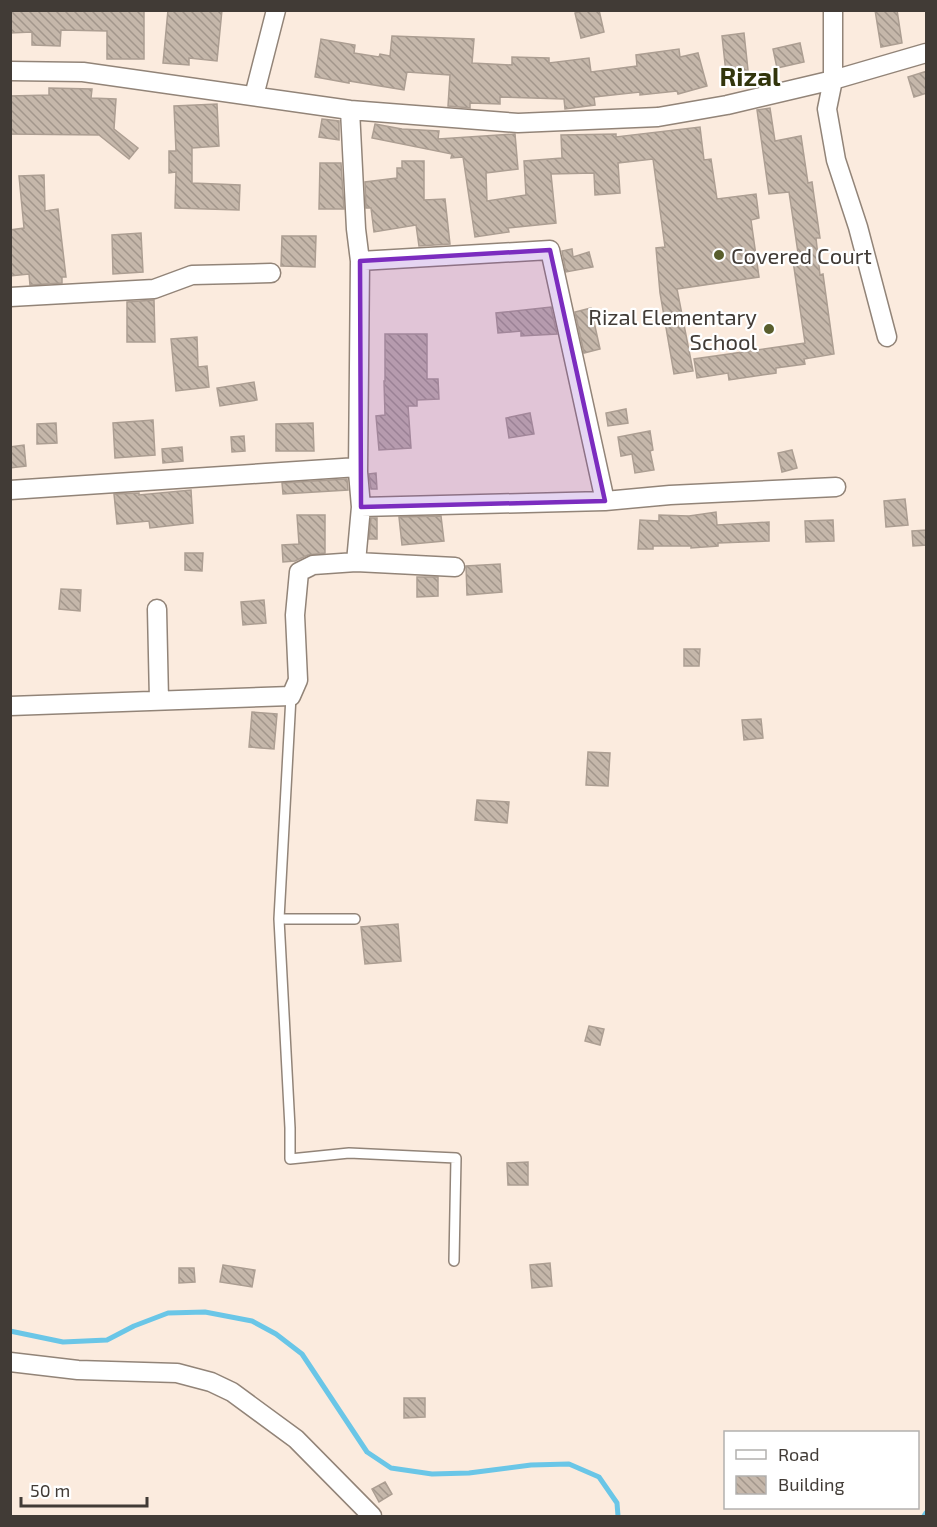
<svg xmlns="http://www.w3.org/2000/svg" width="937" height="1527" viewBox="0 0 937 1527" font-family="'Exo 2',sans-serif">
	<defs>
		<pattern id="building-back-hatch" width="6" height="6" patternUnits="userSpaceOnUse" patternTransform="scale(1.5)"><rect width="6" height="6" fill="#c5b7aa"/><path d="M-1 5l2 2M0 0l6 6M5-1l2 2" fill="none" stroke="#a2968b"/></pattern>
	</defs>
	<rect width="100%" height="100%" fill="#fbebde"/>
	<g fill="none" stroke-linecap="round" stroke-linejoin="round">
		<!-- stream -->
		<path stroke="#6ac6e7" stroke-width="5" d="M10,1331L63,1342L107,1340L134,1326L168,1313L205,1312L252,1321L276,1334L302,1354L367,1452L391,1468L432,1474L469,1473L531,1465L569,1464L599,1477L617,1503L618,1516
			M924,1516L926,1513"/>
	</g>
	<!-- building -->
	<path fill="url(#building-back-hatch)" stroke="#ac9e92" stroke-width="1.5" d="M10,10H144V59H107V31L61,30L60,46L32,45V32L10,33Z
		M168,10H222L217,61L189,58V65L163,63Z
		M586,10H599L604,32L581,38L575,13Z
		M875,10H897L902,43L881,47Z
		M744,33L748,70L726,73L722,36Z
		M392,36L474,39L472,63L512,65V57L549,58V63L589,58L591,72L637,66L636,55L679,49L680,57L698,53L707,86L678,94L677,91L640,95V92L594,97L595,105L565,109L564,99L500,97V104L470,103V108L448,106L450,75L407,72L404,90L349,81V83L315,77L321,39L355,45L354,53L379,57L380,54L390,56Z
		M800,43L804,62L777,68L773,49Z
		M927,71V93L914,97L908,77Z
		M49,88L92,89L91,98L116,99L114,129L138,148L129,159L99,135L10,134V96L49,95Z
		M217,104L219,146L192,148V183L240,185L239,210L175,208L176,172L169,173V151H176L174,106Z
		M770,108L775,141L801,136L808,183L812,182L820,238H816L820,275L823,274L834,354L804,359L805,364L776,368V373L729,380L728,373L697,378L694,359L805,343L792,254L798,253L789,192L769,194L757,110Z
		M322,119L339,121V140L319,137Z
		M375,124L402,129L439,131L438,139L515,134L518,169L486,173L487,201L526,195L524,161L562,158L561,135L616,134V137L700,127L704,160L711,159L717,199L756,194L759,218L751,220L759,277L677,289L693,371L674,374L660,293L656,248L665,247L653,159L618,163L620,193L595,195L594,173L551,174L556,223L508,228L509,232L475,237L463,157L451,158L452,154L372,138Z
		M402,161H424V200L445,199L450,244L419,246L416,225L374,232L371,208H366L365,182L397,178V168H402Z
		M320,163H341L344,209H319Z
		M44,175L45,211L58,209L66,277H62V283L30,285L29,274L10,276V230L24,228L19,176Z
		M141,233L143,272L113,274L112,235Z
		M282,236H316L315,267L281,266Z
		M572,249L573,257L589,252L593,267L566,272L562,251Z
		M154,300L155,342H127V302Z
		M551,307L557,334L521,336V331L498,333L496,313Z
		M591,308L600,349L584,353L575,312Z
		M385,334H427V379H438L439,399L417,400V406H408L411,448L379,450L376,416L385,415L384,381H385Z
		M197,337L198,367L207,366L209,387L176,391L171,339Z
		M254,382L257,400L220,406L217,388Z
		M626,409L628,423L608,426L606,413Z
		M530,413L534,434L509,438L506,418Z
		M153,420L155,455L115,458L113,423Z
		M56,423L57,443L37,444V424Z
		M313,423L314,451H276V424Z
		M650,431L653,450L650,451L654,470L635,473L632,454L621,456L618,437Z
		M244,436L245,451L232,452L231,437Z
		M24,445L26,466L10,468V447Z
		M182,447L183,461L163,463L162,449Z
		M792,450L797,468L782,472L778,453Z
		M376,473L377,489H371L369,474Z
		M347,479L348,490L283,494L282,483Z
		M191,490L193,523L150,528L149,521L117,524L114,494L139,493V495Z
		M905,499L908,525L886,527L884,501Z
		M716,512L717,525L769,522V541L718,543V546L691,548V546H653V549H638L640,520L659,521V515L689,516Z
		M297,515H325V553L308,555L295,561L283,562L282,545L299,544Z
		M441,516L444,541L402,545L399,517Z
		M371,518H377V539H369Z
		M833,520L834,541L806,542L805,521Z
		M927,530V545L913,546L912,531Z
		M185,553H203L202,571L185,570Z
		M500,564L502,592L467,595L466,566Z
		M417,577H438V596L417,597Z
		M61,589L81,590L80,611L59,609Z
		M264,600L266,623L243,625L241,602Z
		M684,649H700L699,666H684Z
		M252,712L277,714L274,749L249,747Z
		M761,719L763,738L744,740L742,720Z
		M588,752L610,753L608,786L586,785Z
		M477,800L509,802L507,823L475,820Z
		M398,924L401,961L365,964L361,927Z
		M589,1026L604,1029L600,1045L585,1041Z
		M528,1162V1185H508L507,1163Z
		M550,1263L552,1286L532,1288L530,1265Z
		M223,1265L255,1270L252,1287L220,1282Z
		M179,1268H194L195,1282L179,1283Z
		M404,1398H425V1417L404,1418Z
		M385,1482L392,1494L379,1502L372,1489Z"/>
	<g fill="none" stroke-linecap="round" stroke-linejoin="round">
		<defs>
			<path id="lane" d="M291,696L279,919L290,1128V1159L349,1153L456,1158L454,1261
				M279,919H355"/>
			<path id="street" d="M833,10V80L827,109L836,160L858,227L887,337
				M10,71L83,72L350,110L518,123L658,117L727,105L833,80L926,53
				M254,96L276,10
				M350,110L356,229L360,261L358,472L361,507L356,562L455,567
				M360,261L550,250L605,501
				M10,297L154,289L192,275L271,273
				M10,490L358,467
				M361,507L605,501L670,495L836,487
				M157,609L159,700
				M10,706L291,696L298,680L295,615L299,572L313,565L356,562
				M10,1362L78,1370L177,1373L211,1382L232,1392L296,1439L372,1516"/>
		</defs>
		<!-- lane casing -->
		<use href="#lane" stroke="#928478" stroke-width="12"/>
		<!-- street casing -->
		<use href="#street" stroke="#928478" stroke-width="21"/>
		<!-- lane -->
		<use href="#lane" stroke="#fff" stroke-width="9"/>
		<!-- street -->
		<use href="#street" stroke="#fff" stroke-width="18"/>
	</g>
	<!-- marked area -->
	<path fill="#7b2cbf" fill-opacity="0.2" stroke="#7b2cbf" stroke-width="4.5" stroke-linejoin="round" d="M550,250L605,501L361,507L360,261Z"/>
	<!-- markers -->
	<g fill="#595e2c" stroke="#fff" stroke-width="2">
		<circle cx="719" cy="255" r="6"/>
		<circle cx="769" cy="329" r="6"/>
	</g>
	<g text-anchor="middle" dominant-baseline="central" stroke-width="4.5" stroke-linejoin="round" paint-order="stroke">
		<!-- poi labels -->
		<g font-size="22" fill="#413b36" stroke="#fff" text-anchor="start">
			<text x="731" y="255">Covered Court</text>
			<text x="757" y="316" text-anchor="end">Rizal Elementary<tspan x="757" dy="25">School</tspan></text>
		</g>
		<!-- quarter labels -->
		<g font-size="26" font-weight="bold" fill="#32350c" stroke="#fff">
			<text x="750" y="75">Rizal</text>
		</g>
	</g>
	<!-- border -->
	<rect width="937" height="1527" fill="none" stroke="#413b36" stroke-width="24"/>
	<!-- legend -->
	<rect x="724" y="1431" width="195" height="78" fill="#ffffff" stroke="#b3b1af" stroke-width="1.5"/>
	<rect x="736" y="1450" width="30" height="9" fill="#ffffff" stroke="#b3b1af" stroke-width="1.5"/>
	<text x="778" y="1461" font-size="18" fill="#413b36">Road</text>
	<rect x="736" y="1476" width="30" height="18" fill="url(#building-back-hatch)" stroke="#b3b1af" stroke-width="1.5"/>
	<text x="778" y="1491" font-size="18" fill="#413b36">Building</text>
	<!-- scale -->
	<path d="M21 1497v9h126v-9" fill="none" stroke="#413b36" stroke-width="3"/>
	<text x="30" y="1497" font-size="18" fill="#413b36" stroke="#ffffff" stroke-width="4.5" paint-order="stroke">50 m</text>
</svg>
